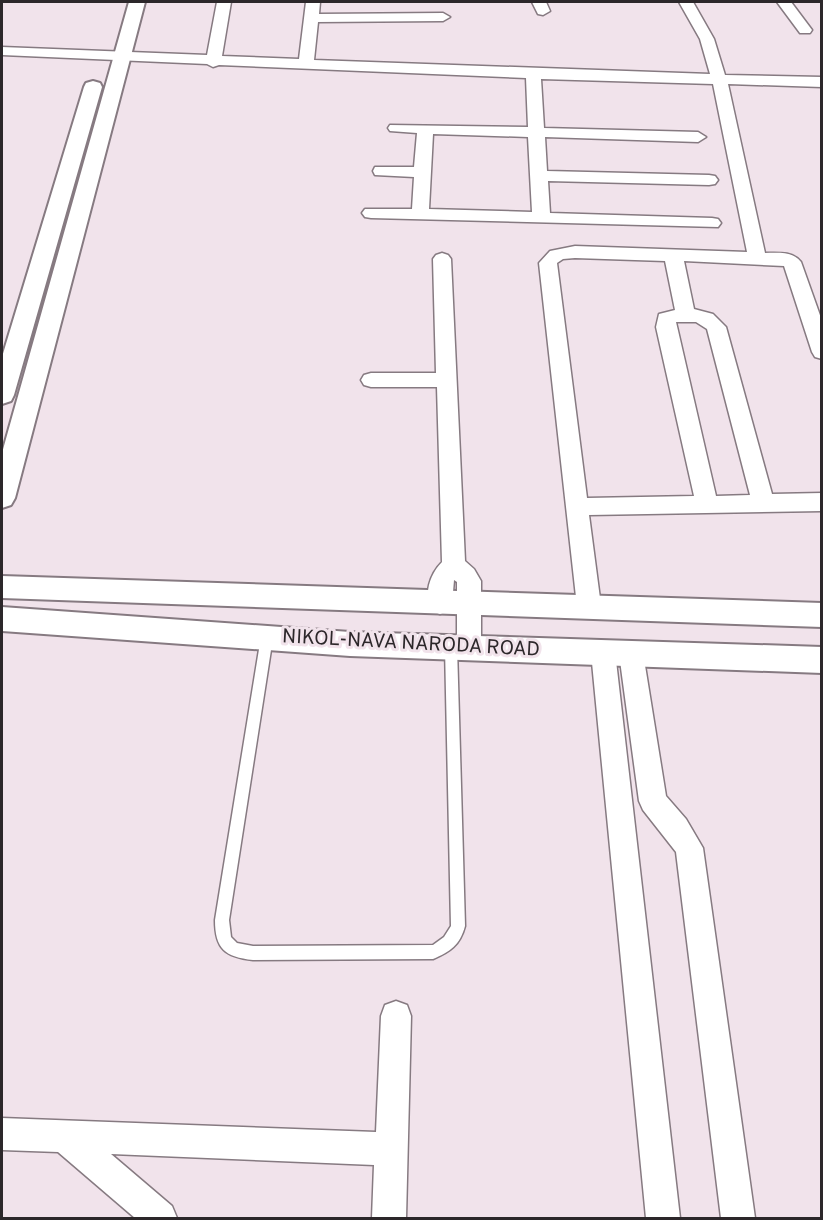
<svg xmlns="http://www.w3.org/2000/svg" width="823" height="1220" viewBox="0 0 823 1220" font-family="Overpass,sans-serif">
	<rect width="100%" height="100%" fill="#f1e3eb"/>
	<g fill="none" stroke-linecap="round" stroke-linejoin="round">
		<defs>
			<path id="service" d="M267,632L271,633L273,637L229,920L231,937L237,943L253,946L433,945L444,937L451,926L445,647L447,643L451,642L455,643L457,647L465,926C460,945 450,952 433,959L253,960C225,957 215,949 215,920L261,637L263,633Z"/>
			<path id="minor" d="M217,2H231L222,56L299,59L306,2H320L319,14L443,13L450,17L443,21L318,22L314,60L710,74L700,39L679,2H693L714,39L725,75L822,77V87L728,84L765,253C777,253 793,251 801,262L822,321V359L815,357L812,352L784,266L684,261L694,309L713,314L726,327L772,494L822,493V511L589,515L601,606L597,613L589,616L581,613L577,606L539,263L550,251L575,246L747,252L713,84L541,79L544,128L698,132L706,137L698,142L545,137L547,171L709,175L715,176L718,180L715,184L709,185L548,181L550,213L712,218L718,219L721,223L718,227L371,218L365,217L362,213L365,209H412L414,177L375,175L373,171L375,167H414L417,133L390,131L388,128L390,125L528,127L526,78L219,65L213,67L207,64L2,55V47L207,55ZM433,134L528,137L532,212L429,209ZM575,258L665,261L675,310L659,314L656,327L694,496L587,498L557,263L563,259ZM676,322H696L707,329L750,495L716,496Z
				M532,2H546L550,11L543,15L538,14Z
				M777,2H791L812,30L810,33H800Z
				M442,253L448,255L451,259L465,561L474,569L481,581V648L478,655L469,658L460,655L457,648V582L454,580L452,604L448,611L440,614L432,611C423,594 430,574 442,562L437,387H371L364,385L361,380L364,375L371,373H436L433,259L436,255Z
				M603,641L612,645L615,652L680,1218H646L591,652L594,645Z
				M631,642L640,646L643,653L666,796L686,819L703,848L755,1218H721L676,852L643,810L639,801L619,653L622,646Z
				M396,1001L407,1005L411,1016L406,1218H372L374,1165L111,1154L172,1206L177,1218H135L58,1152L2,1150V1118L376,1132L381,1016L385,1005Z"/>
			<path id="tertiary" d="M129,2H145L15,498L11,505L2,508V453Z
				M93,81L100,83L102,87L14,395L11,401L2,404V357L84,87L86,83Z
				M2,576L822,603V627L2,598Z
				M2,607L350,632L822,647V673L350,656L2,631Z"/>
		</defs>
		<!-- service casing -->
		<use href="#service" stroke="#867a81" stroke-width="3"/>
		<!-- minor casing -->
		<use href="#minor" stroke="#867a81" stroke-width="3"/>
		<!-- tertiary casing -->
		<use href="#tertiary" stroke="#867a81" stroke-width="4"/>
		<!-- service -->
		<use href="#service" fill="#fff" fill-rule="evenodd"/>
		<!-- minor -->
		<use href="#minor" fill="#fff" fill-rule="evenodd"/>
		<!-- tertiary -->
		<use href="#tertiary" fill="#fff" fill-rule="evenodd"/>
	</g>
	<g text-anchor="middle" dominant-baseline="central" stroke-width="6" stroke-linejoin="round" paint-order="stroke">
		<!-- street labels -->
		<g font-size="20" fill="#2c272a" stroke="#f1e3eb">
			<text transform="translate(411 644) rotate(3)">NIKOL-NAVA NARODA ROAD</text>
		</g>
	</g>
	<!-- border -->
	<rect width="823" height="1220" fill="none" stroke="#2c272a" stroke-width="6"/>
</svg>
